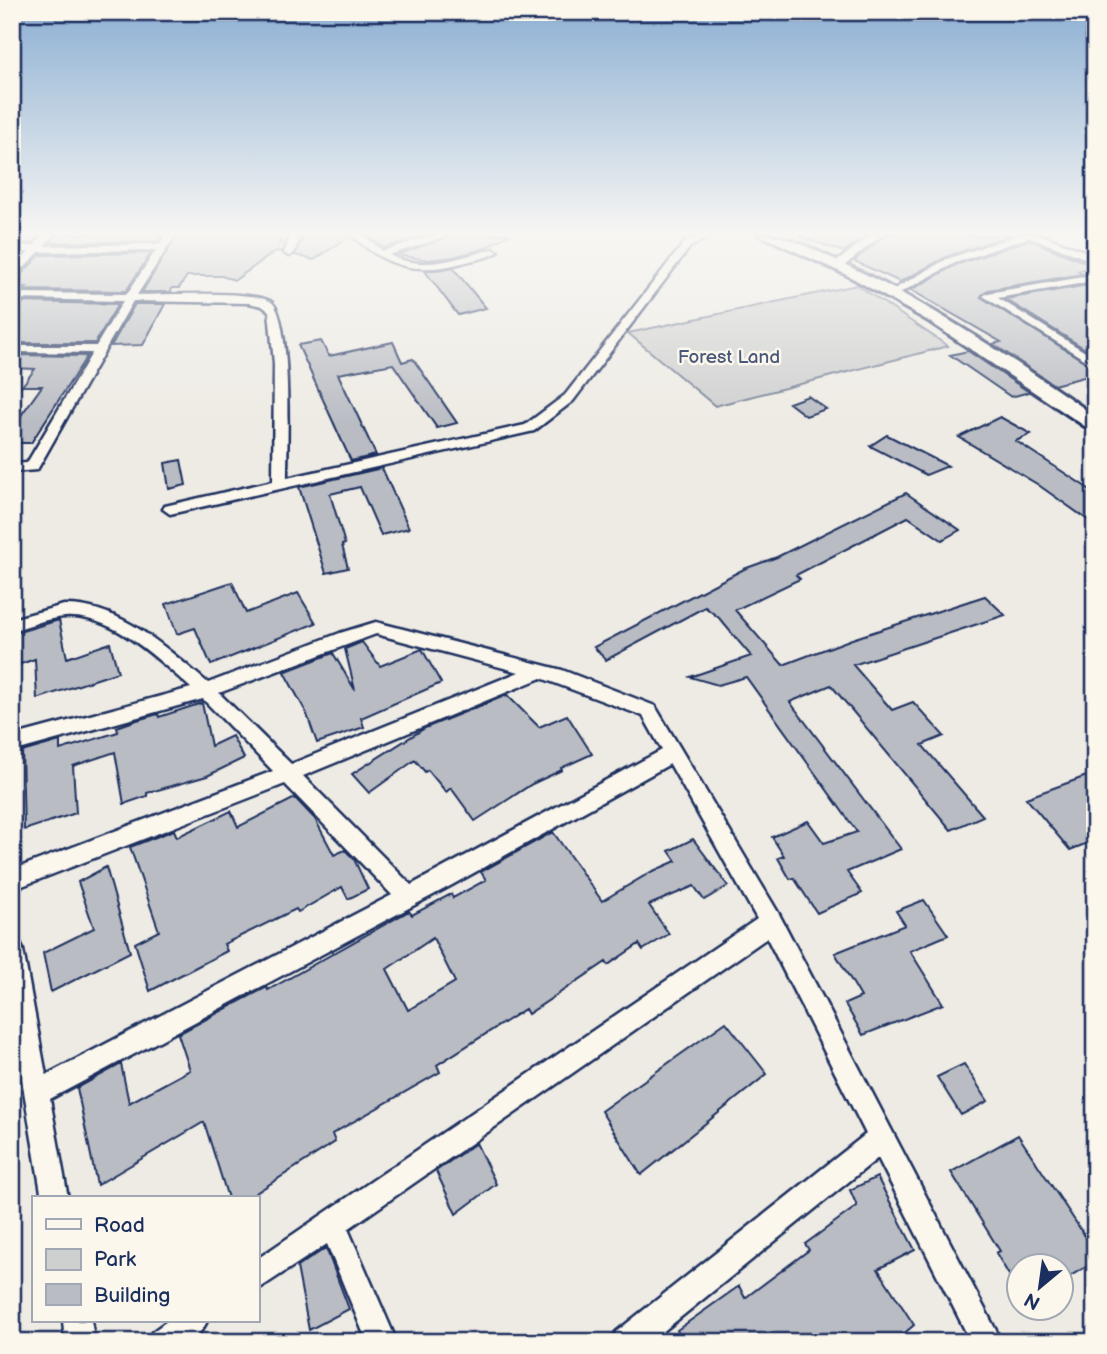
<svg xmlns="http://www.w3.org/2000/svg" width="1107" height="1354" viewBox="0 0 1107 1354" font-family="'Balsamiq Sans',sans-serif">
	<rect width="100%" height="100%" fill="#eeebe4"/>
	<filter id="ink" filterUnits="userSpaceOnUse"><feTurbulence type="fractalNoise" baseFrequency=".0143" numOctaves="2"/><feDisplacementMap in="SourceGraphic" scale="14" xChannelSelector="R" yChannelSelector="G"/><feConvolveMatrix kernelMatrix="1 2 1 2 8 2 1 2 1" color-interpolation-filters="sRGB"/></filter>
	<g filter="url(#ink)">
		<!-- green -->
		<path fill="#cecfcf" stroke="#747f96" stroke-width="2" d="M857,285L948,346L715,406L628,333Z"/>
		<!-- building -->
		<path fill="#b9bcc3" stroke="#1b2f5e" stroke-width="2" fill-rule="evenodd" d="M12,234H40L33,243H12Z
			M56,234H163L158,241L50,243Z
			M178,234H283L279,244L285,242L282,252L276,251L235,280L221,276H187L179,288H172L171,292H142Z
			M311,234H348L350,236L314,260L295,255L303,237Z
			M366,234H427L384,248Z
			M455,234H510L483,249L453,257L428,260L397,255Z
			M801,234H867L844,252L801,237Z
			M886,234L981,236L1012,234L946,257L900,282L854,261Z
			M1029,240L1095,266L1078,271L1083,274L988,290L981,297L1095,368V374L1054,385L993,344L1001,342L911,290L956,265Z
			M151,253L126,291L24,290L27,287H12V284L40,255Z
			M453,268L486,308L458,315L425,271Z
			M1095,284V355L1005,299Z
			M13,302L118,304L95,343H12Z
			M135,304H165L143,345L111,346Z
			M321,341L329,356L393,342L402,362L413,359L457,423L437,428L393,364L338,374L376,455L351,461L298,345Z
			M968,351L1029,392L1011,397L950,355Z
			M12,355L87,356L31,443H12V428L42,386H22L35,369L12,368Z
			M808,396L826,409L806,416L789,403Z
			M1000,417L1031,434L1016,441L1095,493V525L1037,484L959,437Z
			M887,435L948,466L926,475L870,446Z
			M181,460L186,485L169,489L165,463Z
			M382,468L409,528L381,535L360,487L330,494L345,544L342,545L348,568L326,573L299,487Z
			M906,493L960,530L942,540L908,517L796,575L800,579L735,610L783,665L852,639L985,596L1005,615L853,665L892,710L913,702L944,736L922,745L983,816L951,830L831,685L790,702L901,849L847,872L862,893L817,913L794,878L790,879L778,858L784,856L772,837L808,821L824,843L857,832L746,677L718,685L690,677L751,656L719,618L705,607L606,660L594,647L744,569L777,557Z
			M232,582L246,613L298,593L316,623L211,665L195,628L177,634L166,604Z
			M59,620L67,658L110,643L118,672L37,699L35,659L12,667V634Z
			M362,642L380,666L422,649L441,683L361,718L364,727L317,743L306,712L284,672L333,653L355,690L345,649Z
			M507,695L539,727L567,715L592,754L561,768L562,770L532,784L475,821L451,788L446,792L428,770L425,772L415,760L369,793L352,774L425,728Z
			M202,703L211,746L232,736L244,758L207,776L147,793V796L124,804L115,752L73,766L76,813L24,830L22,752L60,741V750L118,732L117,727L137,720L158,714L159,717Z
			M1095,773V840L1070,850L1026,798Z
			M295,798L315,819L334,855L345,850L354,859L368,889L348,899L342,887L298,912L296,909L224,944L227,951L150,991L135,943L159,931L130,847L174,830L177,837L231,811L238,827Z
			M553,832L602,901L651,872L676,861L669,851L693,839L728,886L704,900L694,886L649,905L669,934L643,950L639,944L608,965L606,962L528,1014L525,1009L437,1065L440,1072L332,1134L335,1142L248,1198H228L204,1122L97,1185L77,1088L121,1064L129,1103L190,1070L178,1034L267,987L268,990L409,911L412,915L451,894L453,898L486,880L481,872ZM433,938L455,982L408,1010L387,969Z
			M106,867L130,952L51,992L43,953L94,928L78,882Z
			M924,900L948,935L910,951L943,1004L863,1035L845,1004L861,997L835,953L905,925L896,911Z
			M726,1022L767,1074L641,1175L601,1111Z
			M964,1064L988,1101L961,1115L937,1077Z
			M1018,1135L1095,1251V1262L1061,1281V1266H1019V1292L996,1253L1000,1251L951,1172Z
			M476,1143L496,1184L456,1214L436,1171Z
			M877,1177L915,1250L878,1269L914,1325L894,1342H682L677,1330L739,1286L745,1298L809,1250L805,1244L857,1206L850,1190Z
			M326,1248L349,1309L309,1330L297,1267Z"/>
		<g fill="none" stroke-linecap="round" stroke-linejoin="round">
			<defs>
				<path id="street" d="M44,234H54L44,246L160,244L166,234H176L137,295C165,295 248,290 270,301C293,313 287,450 287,478L525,425L565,395L684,243L701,234H714L690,247L573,401L534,431L170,514L163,509L165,506L273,481L274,364L269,311L262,306L249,303L133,301L37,470L12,472V464L27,463L92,353L12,352V346H96L123,301L12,299V293L127,294L156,250L39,252L12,281V271L29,252H12V246H34Z
					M291,234H301L294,253L289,256L284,253Z
					M351,234H362L383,251L436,234H453L389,255C423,272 458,258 493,249L498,252C488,258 473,260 462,263C417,275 384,267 351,234Z
					M872,234H883L843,267H835V263Z
					M1021,234H1038L1095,255V262L1029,237L955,263L896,295L887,293L947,259Z
					M1095,275V281L998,298L1095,358V366L983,296L988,293Z
					M64,605C121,604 167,649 208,683L340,633L376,622L562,670L655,706L779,914L1002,1342H971L878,1158L650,1342H611L616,1332L866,1134L767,938L348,1229L397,1342H367L327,1244L257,1290V1259L757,919L670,764L452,885L50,1099L68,1198H42L12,1020V939L20,942L23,950L46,1075L392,895L285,784L12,890V870L273,771L203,699L12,752V736L191,688C157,659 113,614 65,617C47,618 29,626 12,631V619ZM376,634L519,672L291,764L219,693ZM541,678L643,716L662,750L411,885L303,776Z
					M63,1321H91L95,1342H65Z
					M167,1321H207C196,1347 171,1342 147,1342L152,1332Z"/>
				<path id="secondary" d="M758,234C786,234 812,249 838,261C929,303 1013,359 1095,416V430L1089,429L930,322L847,275Z"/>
			</defs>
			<!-- street casing -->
			<use href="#street" stroke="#1b2f5e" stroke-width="5"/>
			<!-- secondary casing -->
			<use href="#secondary" stroke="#1b2f5e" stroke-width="6"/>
			<!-- street -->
			<use href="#street" fill="#fbf7ec" fill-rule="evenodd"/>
			<!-- secondary -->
			<use href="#secondary" fill="#fbf7ec" fill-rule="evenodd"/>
		</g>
	</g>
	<!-- sky -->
	<linearGradient id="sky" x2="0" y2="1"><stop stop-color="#8cafd3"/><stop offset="0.55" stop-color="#f7f6f3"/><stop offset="1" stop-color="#f7f6f3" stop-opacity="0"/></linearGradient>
	<rect width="1107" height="424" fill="url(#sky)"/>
	<g text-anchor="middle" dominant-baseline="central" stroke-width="5" stroke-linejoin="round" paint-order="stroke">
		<!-- far-park labels -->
		<g font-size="19" fill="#48577a" stroke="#fbf7ec">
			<text x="729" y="357">Forest Land</text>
		</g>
	</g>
	<!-- margin -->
	<rect width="1107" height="1354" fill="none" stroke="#fbf7ec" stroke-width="42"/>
	<rect x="21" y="21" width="1065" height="1312" fill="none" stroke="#1b2f5e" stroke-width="2.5" filter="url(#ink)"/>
	<!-- legend -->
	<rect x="32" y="1196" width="228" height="126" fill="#fbf7ec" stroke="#a1a7b3" stroke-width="2"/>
	<rect x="46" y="1219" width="35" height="10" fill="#fbf7ec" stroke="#a1a7b3" stroke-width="2"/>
	<text x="94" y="1232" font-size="21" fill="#1b2f5e">Road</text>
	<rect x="46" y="1249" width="35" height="21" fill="#cecfcf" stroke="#a1a7b3" stroke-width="2"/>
	<text x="94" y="1266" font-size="21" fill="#1b2f5e">Park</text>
	<rect x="46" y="1284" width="35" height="21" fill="#b9bcc3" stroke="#a1a7b3" stroke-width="2"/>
	<text x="94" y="1302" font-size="21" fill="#1b2f5e">Building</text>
	<!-- north arrow -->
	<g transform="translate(1040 1287) rotate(209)"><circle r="33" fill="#fbf7ec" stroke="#a1a7b3" stroke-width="2"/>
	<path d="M0-5L12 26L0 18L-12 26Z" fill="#1b2f5e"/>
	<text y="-10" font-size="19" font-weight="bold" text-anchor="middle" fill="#1b2f5e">N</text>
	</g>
</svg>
